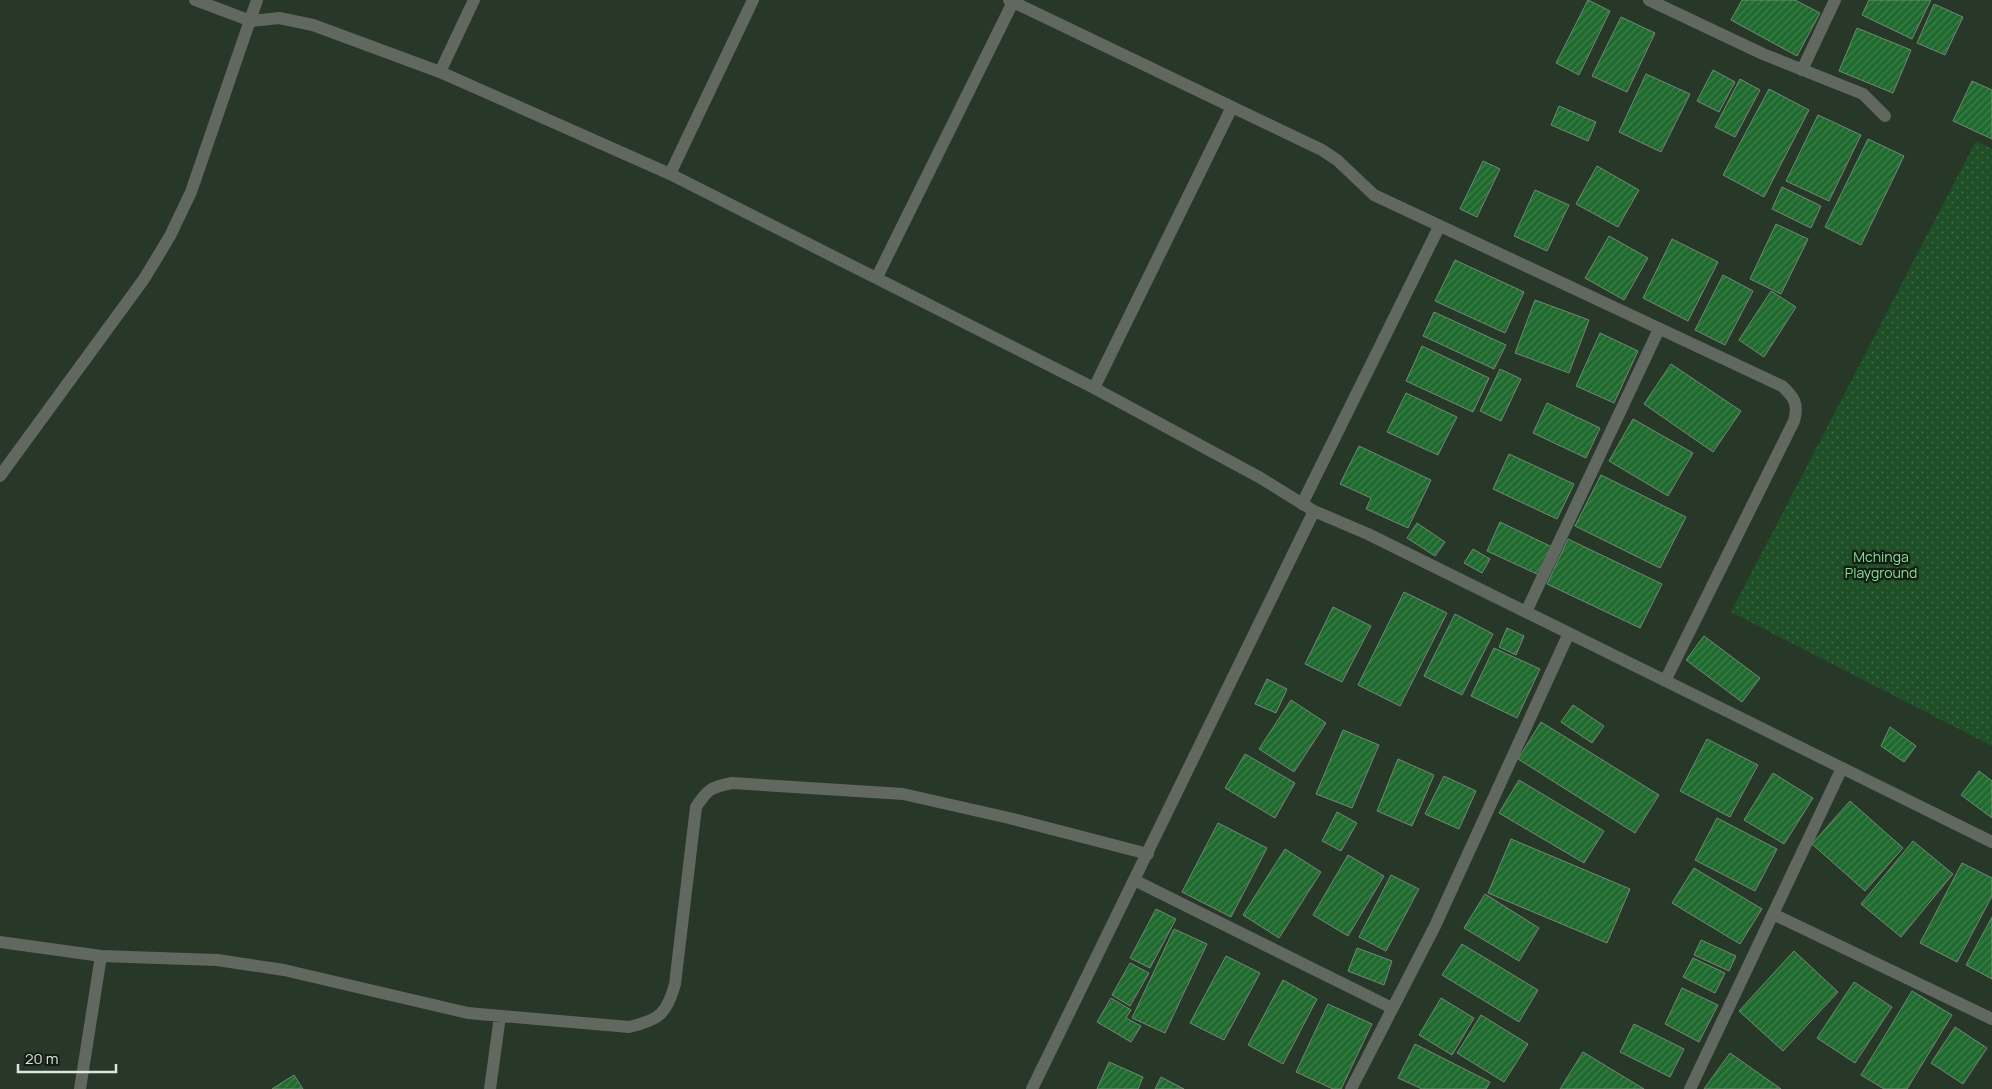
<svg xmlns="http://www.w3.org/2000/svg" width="1992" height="1089" viewBox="0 0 1992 1089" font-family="Manrope,sans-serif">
	<defs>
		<pattern id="park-dots" width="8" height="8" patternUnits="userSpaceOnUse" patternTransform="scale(1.25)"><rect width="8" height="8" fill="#1f4f27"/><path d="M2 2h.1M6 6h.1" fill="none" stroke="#3f6846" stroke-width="1.8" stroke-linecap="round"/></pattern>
		<pattern id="building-hatch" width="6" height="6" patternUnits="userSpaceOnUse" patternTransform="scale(1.25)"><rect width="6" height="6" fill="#1f6a2e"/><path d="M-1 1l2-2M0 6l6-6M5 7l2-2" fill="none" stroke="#3f7f4c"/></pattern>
	</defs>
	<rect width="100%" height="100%" fill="#273728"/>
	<!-- park -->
	<path fill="url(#park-dots)" d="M1976,141L1992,149V746L1731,612Z"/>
	<!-- building -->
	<path fill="url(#building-hatch)" stroke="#758776" d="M1588,0L1610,11L1579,75L1556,63Z
		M1742,0H1795L1820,13L1797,56L1731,20Z
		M1869,0H1931L1912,39L1862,15Z
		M1934,4L1963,17L1945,55L1917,43Z
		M1621,17L1655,33L1627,92L1592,76Z
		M1857,28L1911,50L1893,93L1839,71Z
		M1713,70L1735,82L1719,112L1697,101Z
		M1646,74L1690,94L1661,152L1619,132Z
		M1740,79L1760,90L1735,137L1715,127Z
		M1972,81L1992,90V139L1953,121Z
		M1769,89L1809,110L1764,197L1723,175Z
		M1559,106L1596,122L1588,141L1551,125Z
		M1818,115L1861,135L1829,201L1786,181Z
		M1868,139L1904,156L1861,245L1825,227Z
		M1483,161L1500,169L1477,217L1460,209Z
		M1597,166L1639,190L1618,227L1576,204Z
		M1782,187L1821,206L1811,228L1772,209Z
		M1535,190L1569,205L1547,251L1514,236Z
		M1776,224L1808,239L1781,294L1750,279Z
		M1609,236L1648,258L1624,300L1585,278Z
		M1672,239L1718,262L1688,321L1643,298Z
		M1455,260L1524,292L1505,333L1435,301Z
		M1723,275L1753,291L1725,345L1695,330Z
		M1771,291L1796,307L1764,357L1739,340Z
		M1535,300L1589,320L1569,373L1515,353Z
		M1434,312L1506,345L1494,369L1423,336Z
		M1600,333L1638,351L1614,403L1576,386Z
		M1422,346L1489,378L1473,412L1406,381Z
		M1671,364L1741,411L1713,452L1644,404Z
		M1500,369L1521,379L1501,421L1480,411Z
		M1406,393L1457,417L1438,455L1387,432Z
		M1547,403L1600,428L1586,458L1533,433Z
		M1633,419L1693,453L1668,496L1609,461Z
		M1359,446L1431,480L1408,528L1366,509L1371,498L1340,484Z
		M1509,454L1574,484L1557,519L1493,489Z
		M1601,475L1686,517L1660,568L1575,526Z
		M1500,522L1552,547L1539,575L1487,551Z
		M1417,523L1445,542L1435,556L1407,538Z
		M1568,539L1662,584L1640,628L1547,584Z
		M1473,549L1490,559L1482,573L1464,563Z
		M1404,592L1447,613L1400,706L1358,685Z
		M1333,607L1371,626L1342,682L1305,664Z
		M1455,614L1493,634L1462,695L1424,676Z
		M1507,628L1524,636L1516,655L1499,647Z
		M1704,636L1760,678L1742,702L1686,660Z
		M1494,648L1540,669L1517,718L1471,696Z
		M1267,679L1287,689L1276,713L1255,704Z
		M1291,700L1326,723L1294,772L1259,749Z
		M1573,705L1604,726L1592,743L1561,722Z
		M1541,722L1659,795L1635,833L1518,759Z
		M1890,727L1916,746L1904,762L1881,746Z
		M1343,730L1379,745L1352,808L1316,794Z
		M1707,739L1758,765L1730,817L1680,791Z
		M1245,754L1295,783L1275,818L1225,788Z
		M1398,759L1434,775L1412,826L1377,811Z
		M1979,771L1992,781V818L1961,795Z
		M1773,773L1813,798L1784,844L1744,820Z
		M1444,776L1476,791L1459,829L1425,814Z
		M1519,780L1604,831L1584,863L1499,813Z
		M1850,801L1903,848L1865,891L1812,844Z
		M1337,812L1357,823L1341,851L1322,841Z
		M1717,818L1777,849L1755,891L1695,860Z
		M1218,823L1267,848L1231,917L1182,892Z
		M1511,839L1630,889L1607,943L1488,893Z
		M1913,841L1953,874L1901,937L1861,904Z
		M1285,849L1321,872L1279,938L1243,915Z
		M1348,855L1384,876L1348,936L1313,915Z
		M1962,863L1992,878V896L1957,962L1920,943Z
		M1694,868L1762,909L1740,944L1672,903Z
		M1391,875L1419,889L1386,951L1359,937Z
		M1485,894L1539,928L1519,961L1464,928Z
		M1156,909L1176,919L1150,968L1130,958Z
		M1992,917V979L1966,965Z
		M1174,929L1207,944L1165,1033L1132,1018Z
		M1701,940L1736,956L1729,971L1694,955Z
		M1462,944L1538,990L1519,1022L1442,975Z
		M1357,948L1392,961L1384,985L1348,971Z
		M1794,951L1838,992L1783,1051L1739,1011Z
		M1226,956L1260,973L1224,1040L1190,1023Z
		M1693,958L1725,973L1715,993L1683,977Z
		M1130,963L1149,973L1130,1006L1112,995Z
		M1283,980L1317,999L1283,1064L1248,1045Z
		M1854,982L1892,1007L1855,1063L1817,1038Z
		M1682,988L1718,1005L1699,1042L1665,1024Z
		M1912,991L1952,1015L1907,1089H1884L1861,1075Z
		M1111,998L1131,1010L1126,1018L1141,1026L1131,1042L1097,1022Z
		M1441,998L1474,1018L1452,1055L1419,1035Z
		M1328,1004L1372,1024L1341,1089H1333L1296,1072Z
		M1481,1015L1528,1044L1504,1082L1457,1053Z
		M1634,1024L1684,1049L1670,1077L1620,1052Z
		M1955,1027L1987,1048L1963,1084L1931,1063Z
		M1415,1044L1490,1082L1486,1089H1422L1398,1078Z
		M1583,1052L1644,1089H1560Z
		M1730,1053L1781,1089H1704Z
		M1109,1062L1143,1077L1138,1089H1097Z
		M294,1075L303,1089H272Z
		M1161,1077L1184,1089H1155Z"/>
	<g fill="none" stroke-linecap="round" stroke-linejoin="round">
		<!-- street -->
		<path stroke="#606860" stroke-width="12" d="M195,0L251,21L279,18L313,25L440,72L670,174L1094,388L1259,477L1314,511L1368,534L1992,842
			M1009,0L1322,150L1337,160L1374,195L1782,386C1794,397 1799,404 1794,421L1665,681
			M1649,0L1763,54L1863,94L1885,116
			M1802,70L1835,0
			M440,72L474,0
			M670,174L753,0
			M877,277L1013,2
			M1094,388L1232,107
			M0,476L144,279L170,236L191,192L257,0
			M1302,504L1439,227
			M1526,612L1659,329
			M1134,880L1392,1008
			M1773,914L1992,1019
			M0,942L101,956L217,960L284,970L468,1013L629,1027C659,1020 667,1014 675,984L696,807C707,790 711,787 732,783L903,794L1009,818L1148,854
			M80,1089L101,956
			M490,1089L500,1016
			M1032,1089L1314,511
			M1351,1089L1435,926L1569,633
			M1690,1089L1842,768"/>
	</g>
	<g text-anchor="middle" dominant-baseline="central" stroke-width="4.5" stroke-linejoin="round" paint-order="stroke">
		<!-- park labels -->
		<g font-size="14" fill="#84e490" stroke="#151c15">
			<text x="1881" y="556">Mchinga<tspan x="1881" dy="16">Playground</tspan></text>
		</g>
	</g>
	<!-- scale -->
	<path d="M18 1064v8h98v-8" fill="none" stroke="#dce6dc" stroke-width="2.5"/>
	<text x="25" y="1064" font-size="15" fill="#dce6dc" stroke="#151c15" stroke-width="4" paint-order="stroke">20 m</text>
</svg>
